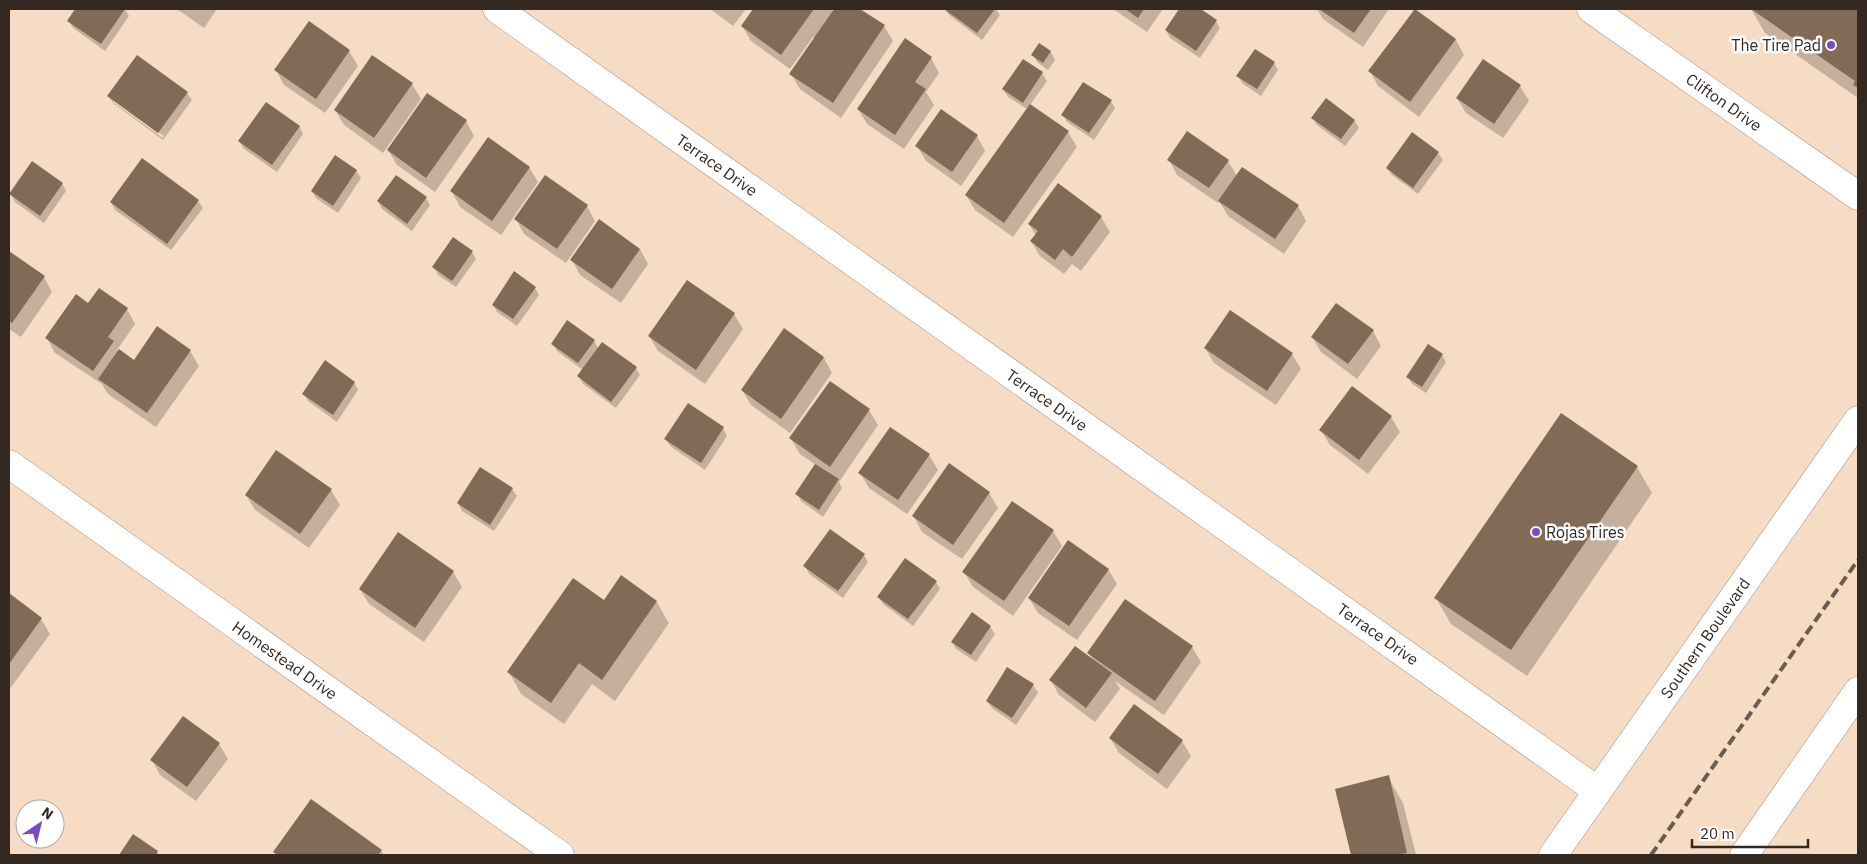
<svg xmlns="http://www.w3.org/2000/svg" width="1867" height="864" viewBox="0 0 1867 864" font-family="'IBM Plex Sans',sans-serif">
	<rect width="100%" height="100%" fill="#f6dcc5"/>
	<!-- shadow -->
	<path fill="#0003" fill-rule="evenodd" d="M77,9H125L129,16L105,51L73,28L69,21Z
		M177,9H217L204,28Z
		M710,9H746L733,26Z
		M754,9H831L833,12L835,9H858L884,26L893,41L841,118L800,89L791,74L815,38L813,37L790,69L751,41L742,26Z
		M945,9H996L1000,15L982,40L949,15Z
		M1113,9H1163L1147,32Z
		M1180,9H1199L1216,21L1220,28L1200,58L1170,38L1166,30Z
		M1317,9H1389L1363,47L1323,19Z
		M1751,9H1858V98L1765,33Z
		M1414,10L1456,40L1464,55L1419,117L1378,86L1370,71Z
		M1040,45L1051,52L1055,60L1048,70L1037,62L1033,55Z
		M349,51L358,66L325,113L284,85L276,70Z
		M137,57L187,93L192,100L163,140L113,103L109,96ZM113,99L164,136L163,138L113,102Z
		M931,58L939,73L926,92L934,105L904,149L867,124L858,109Z
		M1023,60L1042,73L1047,81L1030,105L1068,132L1077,147L1013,237L975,210L966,195L1027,109L1008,97L1003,89Z
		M1274,63L1278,70L1261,96L1242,83L1238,76Z
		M412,84L421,99L383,153L344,125L335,110Z
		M1520,86L1529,101L1503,138L1466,113L1457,98Z
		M1111,101L1115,108L1094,140L1067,122L1063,115Z
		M1313,118L1354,120L1359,128L1345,146L1317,125Z
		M466,121L474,136L435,192L397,165L388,150Z
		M299,126L303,134L277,172L244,149L239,141Z
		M977,136L985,151L961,186L926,161L917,146Z
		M1438,153L1443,160L1418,194L1392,175L1387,168Z
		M1169,160L1228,161L1237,176L1298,206L1306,221L1284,254L1228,216L1219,201L1218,203L1177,175Z
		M529,167L538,182L501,235L460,207L452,192Z
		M356,170L361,178L338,213L317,199L312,192Z
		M62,183L66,191L44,223L15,202L11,194Z
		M426,198L430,205L412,231L382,209L378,201Z
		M198,201L203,208L171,250L115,210L111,202Z
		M587,206L595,221L566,263L524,234L516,219Z
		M1101,217L1110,232L1081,271L1072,264L1064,274L1040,256L1031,241L1036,236L1029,224Z
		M640,249L648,264L621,303L580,275L572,260Z
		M9,252L44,277L52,292L21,337L9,329Z
		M472,252L476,259L456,287L438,275L434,267Z
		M687,281L734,314L743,329L705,384L658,351L649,336Z
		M535,288L539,295L517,326L497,312L493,305Z
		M127,309L135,324L117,350L134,362L190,351L199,366L156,427L108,394L102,384L55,353L47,338Z
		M567,322L594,341L599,349L636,368L640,375L616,408L583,384L579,376L583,370L557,351L553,344Z
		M784,330L824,358L832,373L790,433L751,405L742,390Z
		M1373,331L1381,346L1357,379L1321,352L1312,337Z
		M1205,348L1292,354L1301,369L1276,405L1214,363Z
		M1442,355L1446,362L1426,393L1412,384L1408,377Z
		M354,382L358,390L337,422L308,401L304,394Z
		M830,383L869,410L878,425L839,482L842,488L823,517L801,501L797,494L816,465L800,454L791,439Z
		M1391,417L1400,432L1368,474L1330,445L1321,430Z
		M723,428L727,436L705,470L670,446L666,439Z
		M929,455L938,470L907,514L869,488L860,473Z
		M1637,467L1652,493L1527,676L1451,624L1436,598Z
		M512,489L517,496L494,531L462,511L458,503Z
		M331,490L340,505L309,548L255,510L246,495Z
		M989,493L998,508L962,559L922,532L914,517Z
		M1053,531L1062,546L1013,616L973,587L964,572Z
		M399,534L453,572L462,587L424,642L369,604L360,589Z
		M864,555L868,562L843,598L809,574L805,566Z
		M1108,569L1117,584L1077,640L1038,613L1029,598Z
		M936,582L940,589L913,626L883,604L879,597Z
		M9,594L41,619L50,634L9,690Z
		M656,601L669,623L615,701L592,684L564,724L521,694L509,672L604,602Z
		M990,627L995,634L976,662L956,649L952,642Z
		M1192,647L1201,662L1164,715L1115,681L1120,689L1095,722L1059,695L1051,680L1093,660L1089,653Z
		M1008,669L1033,685L1038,693L1016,725L992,708L987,701Z
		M1110,738L1182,741L1191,756L1167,789L1119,753Z
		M219,744L228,759L196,801L160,775L152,760Z
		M1388,777L1403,803L1416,855H1352L1336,790Z
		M311,801L381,851L384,855H276L274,852Z
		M134,836L157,852L159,855H121Z"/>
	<!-- building -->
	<path fill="#816b56" d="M75,9H125L101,44L67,21Z
		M753,9H814L781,55L741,26Z
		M834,9H860L885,25L833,103L789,74Z
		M944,9H995L977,33Z
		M1125,9H1144L1138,18Z
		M1179,9H1201L1217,20L1196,51L1165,30Z
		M1319,9H1371L1354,33Z
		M1415,9L1456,39L1410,102L1368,71Z
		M1751,9H1858V88L1853,85L1855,81Z
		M309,21L350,50L316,99L274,70Z
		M905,38L932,57L915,82L926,89L895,135L857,109Z
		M1039,43L1051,51L1043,63L1031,55Z
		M1255,49L1275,62L1257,89L1236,76Z
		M137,55L188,92L158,133L107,96Z
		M372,55L413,83L374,138L334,110Z
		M1023,59L1043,72L1023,103L1002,89Z
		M1483,59L1521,85L1494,124L1456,98Z
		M1083,82L1112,100L1089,133L1061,115Z
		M427,93L467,120L426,178L387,150Z
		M1326,98L1355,120L1341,139L1311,118Z
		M266,102L300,126L272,165L238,141Z
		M1030,104L1069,131L1004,223L965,195Z
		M941,109L978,135L952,172L915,146Z
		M1187,131L1229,160L1209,188L1167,160Z
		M1412,132L1439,152L1413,188L1386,168Z
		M488,137L530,167L492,221L450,191Z
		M335,155L357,170L333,206L311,191Z
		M142,158L199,200L167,244L110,202Z
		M32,161L63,183L40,216L9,194Z
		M1242,167L1299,205L1275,239L1218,201Z
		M396,175L427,197L407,224L377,201Z
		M545,175L588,205L557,249L514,219Z
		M1058,183L1102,216L1072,257L1063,249L1055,260L1030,241L1038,231L1028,224Z
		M599,219L640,249L612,289L570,260Z
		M453,237L473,251L452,281L432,267Z
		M9,251L45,276L12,323L9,321Z
		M514,271L536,287L513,319L492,305Z
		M687,280L735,313L696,370L648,336Z
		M99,288L128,308L108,337L114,341L93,371L45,338L76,294L88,303Z
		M1336,303L1374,330L1348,364L1311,337Z
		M1230,310L1293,353L1267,391L1204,348Z
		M567,320L595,340L578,363L551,344Z
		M157,326L191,350L147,413L98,379L119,349L134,360Z
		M784,328L824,357L781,419L741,390Z
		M602,342L637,367L611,402L577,376Z
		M1428,344L1443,354L1422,387L1406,377Z
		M325,360L355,382L333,415L302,394Z
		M830,381L870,409L830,467L789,438Z
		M1352,386L1392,416L1359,460L1319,430Z
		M688,403L724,427L701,463L664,439Z
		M1561,413L1638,466L1511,650L1434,598Z
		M890,427L930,454L898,500L858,473Z
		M276,450L332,489L300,534L245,495Z
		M949,463L990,492L953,545L912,516Z
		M815,464L839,479L819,510L795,494Z
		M480,467L513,488L490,525L457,503Z
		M1012,501L1054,530L1004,601L962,572Z
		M830,529L865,554L838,591L803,566Z
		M398,532L454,571L415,628L359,589Z
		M1068,540L1109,569L1069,626L1028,598Z
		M905,558L937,581L908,619L877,597Z
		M621,575L657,601L602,680L579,663L551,703L507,672L573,578L604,600Z
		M9,593L42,618L9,664Z
		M1125,599L1193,646L1155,701L1087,653Z
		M972,612L991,626L971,655L951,642Z
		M1075,646L1112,673L1086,708L1049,680Z
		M1007,667L1034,684L1012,718L986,701Z
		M1134,704L1183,740L1158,774L1109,738Z
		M183,716L220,743L187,787L150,760Z
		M1389,775L1407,853L1395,855H1351L1335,789Z
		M311,799L382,850L378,855H278L273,852Z
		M133,834L158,851L156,855H119Z"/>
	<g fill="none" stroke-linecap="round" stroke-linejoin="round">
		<defs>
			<path id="minor" d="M497,9L1598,791
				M1591,9L1858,196
				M9,464L560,855"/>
			<path id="tertiary" d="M1553,855L1858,420
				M1744,855L1858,691"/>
		</defs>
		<!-- minor casing -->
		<use href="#minor" stroke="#aa927c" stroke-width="29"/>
		<!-- tertiary casing -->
		<use href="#tertiary" stroke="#aa927c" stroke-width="29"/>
		<!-- minor -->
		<use href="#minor" stroke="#fff" stroke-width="28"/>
		<!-- tertiary -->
		<use href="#tertiary" stroke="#fff" stroke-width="28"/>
		<!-- rail -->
		<path stroke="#6b5c50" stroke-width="4" stroke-dasharray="10 5" stroke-linecap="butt" d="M1651,855L1858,560"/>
	</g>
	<!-- markers -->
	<g fill="#7a4bc3" stroke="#fff" stroke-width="2">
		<circle cx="1831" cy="45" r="5"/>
		<circle cx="1536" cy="532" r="5"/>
	</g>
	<g text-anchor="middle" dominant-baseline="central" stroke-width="5" stroke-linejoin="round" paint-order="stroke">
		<!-- poi labels -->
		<g font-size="16" fill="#332921" stroke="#fff" text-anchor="end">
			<text x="1821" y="45">The Tire Pad</text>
			<text x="1546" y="532" text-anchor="start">Rojas Tires</text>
		</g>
		<!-- street labels -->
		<g font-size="16" fill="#332921" stroke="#fff">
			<text transform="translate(1724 102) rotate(35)">Clifton Drive</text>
			<text transform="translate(717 165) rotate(35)">Terrace Drive</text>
			<text transform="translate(1047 400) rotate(35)">Terrace Drive</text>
			<text transform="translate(1378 634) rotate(35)">Terrace Drive</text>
			<text transform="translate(1705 638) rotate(-55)">Southern Boulevard</text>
			<text transform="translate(285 660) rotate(35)">Homestead Drive</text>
		</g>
	</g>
	<!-- border -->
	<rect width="1867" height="864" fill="none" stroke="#332921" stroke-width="20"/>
	<!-- north arrow -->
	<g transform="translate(40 824) rotate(35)"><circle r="24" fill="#ffffff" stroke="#ada9a6"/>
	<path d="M0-4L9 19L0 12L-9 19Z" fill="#7a4bc3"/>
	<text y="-8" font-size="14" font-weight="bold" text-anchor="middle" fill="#332921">N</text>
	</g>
	<!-- scale -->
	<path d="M1692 839v8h116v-8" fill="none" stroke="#332921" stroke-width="2.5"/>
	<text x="1700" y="839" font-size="15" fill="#332921" stroke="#ffffff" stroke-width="4" paint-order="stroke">20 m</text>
</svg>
